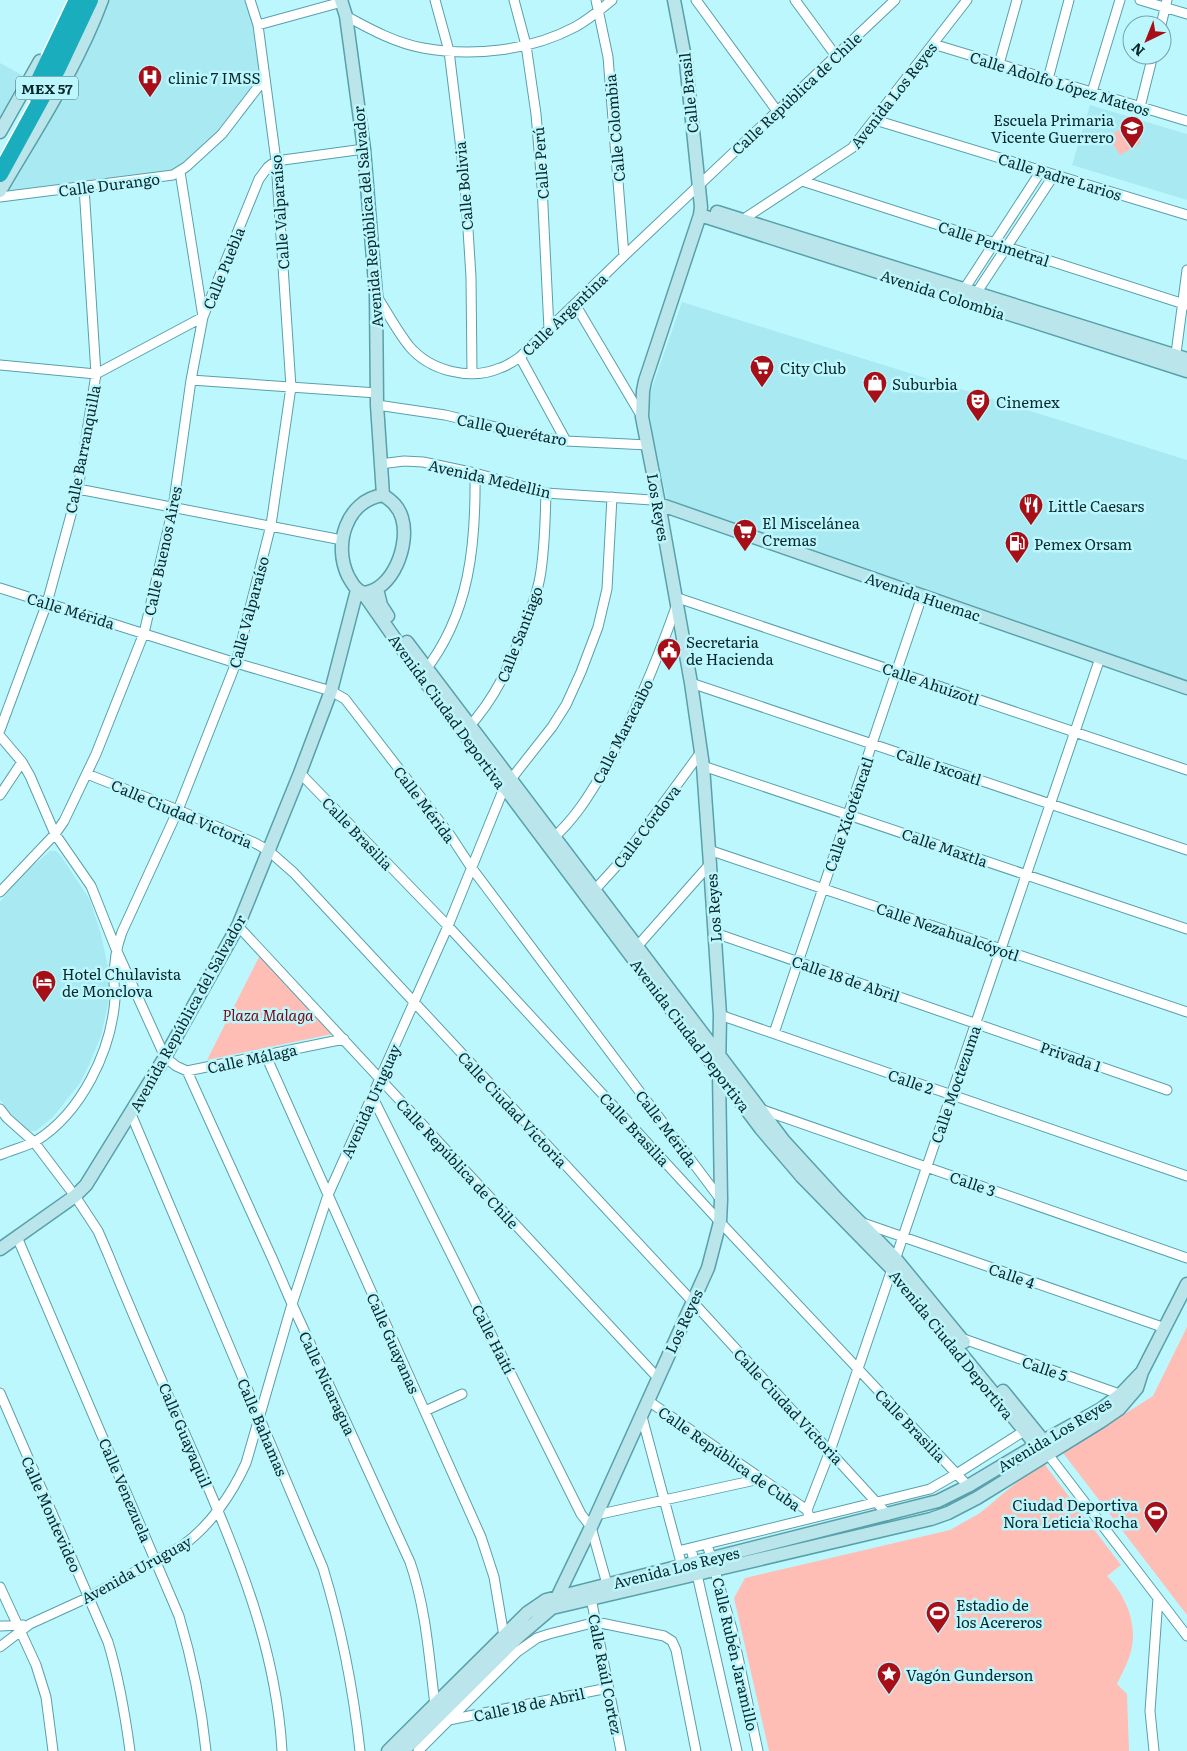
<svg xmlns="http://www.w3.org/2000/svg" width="1187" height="1751" viewBox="0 0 1187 1751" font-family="Literata,serif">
	<rect width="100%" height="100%" fill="#bdf7fe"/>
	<!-- built -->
	<path fill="#a8e9f2" d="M103,0H247L255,27L261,64L259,77L253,88L222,127L175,172L0,193Z
		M0,63L22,75L0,118Z
		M1090,105L1187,134V200L1072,165Z
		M682,302L1187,460V681L667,500L652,434L648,399Z
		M50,851H56L61,856L90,900L101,934L109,972V1000L101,1036L89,1065L80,1083L53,1117L36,1131H30L20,1124L0,1100V902L19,878Z"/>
	<!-- green -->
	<path fill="#febeb6" d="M1130,124L1141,143L1120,155L1108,136Z
		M260,955L332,1034L207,1060Z
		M1187,1327V1615L1063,1453L1153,1396Z
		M1042,1461L1121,1565L1107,1576C1126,1596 1138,1624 1131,1651C1128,1663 1122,1673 1117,1684L1127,1694L1129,1751H769L734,1598L745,1578L950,1530L980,1513Z"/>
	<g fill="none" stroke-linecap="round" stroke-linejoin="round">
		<defs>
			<path id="street" d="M435,0L449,51L465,182L471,277L472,373
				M514,0L526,45L536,114L542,186L549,329
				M596,0L608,57L624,256
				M696,0L777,111
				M795,0L836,56
				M1140,0L1187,14
				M346,16C370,29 395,43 423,48C472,57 530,51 575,27C588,20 600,10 612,0
				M258,25L342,2
				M1161,25L1167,0
				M933,44L1187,121
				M999,64L1017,0
				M1048,79L1069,0
				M1092,92L1120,0
				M1140,107L1153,55
				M875,120L1187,215
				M802,181L1187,305
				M0,197L173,175L186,167L222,134L265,78
				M739,222L852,148L967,0
				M961,294L1041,171
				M376,295C387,312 397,331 409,346C430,371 470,381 500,368C507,366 514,361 520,357L624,256L895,0
				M973,298L1054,175
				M575,304L642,417
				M520,357L566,441
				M1175,361L1187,270
				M0,365L96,374L203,317L259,179L268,167L276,161L364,149
				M191,380L377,393
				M377,405L445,415L533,436L566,441L648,445
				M380,464L404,461L423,462L475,473L546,493L652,500L659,504
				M78,489L342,540
				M0,588L236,663L331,691L345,699L450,835L471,867L721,1200
				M675,597L1187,770
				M424,672C470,614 476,544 475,473
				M691,683L1187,850
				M467,729C496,698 511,663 525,625C531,609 537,594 540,577C545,549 545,521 546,493
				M0,730L47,603L78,489L96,374L84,187
				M0,736L22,762L30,776L55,834L91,886L116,949L165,1057L176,1066L187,1071L344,1039
				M703,766L1187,929
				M300,773L448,926L720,1222L968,1486
				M87,774L178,810L255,843L269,851L294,873L692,1301L888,1515
				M0,795L22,762
				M551,840C574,820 589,796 604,770C634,718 656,663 676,607
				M709,850L1187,1012
				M0,892L55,834L64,821L96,754L144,633L173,508L191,380L203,317L180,172
				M591,894L621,861L701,752
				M238,926L657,1377
				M715,933L1167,1090
				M634,950L710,864
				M720,1015L1187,1176
				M774,1033L922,596
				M266,1056L481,1537L494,1577L504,1636
				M187,1071L273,1260L292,1304L410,1562C426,1608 429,1657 435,1705
				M372,1096L581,1514L591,1527L607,1584
				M0,1109L7,1118L34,1142L75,1196L98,1231L108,1254C136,1323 166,1391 196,1459C237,1555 276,1645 282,1751
				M760,1109L1187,1258
				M131,1114L323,1568C342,1630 353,1687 360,1751
				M0,1155C11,1150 25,1147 36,1141C81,1113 111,1052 115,999C115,993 114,987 114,980C114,963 116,948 122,932L178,810L236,663L271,525L291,387L276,161L258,25L250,0
				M863,1223L1165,1328
				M17,1237L179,1616C193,1663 201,1702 206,1751
				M961,1338L1125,1396
				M0,1393L108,1642C119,1678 125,1714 130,1751
				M647,1400L807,1510L809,1516
				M425,1411L462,1394
				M641,1413L683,1570
				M1047,1453L1187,1636
				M807,1510L830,1451L1100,658
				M596,1515L760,1479
				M707,1544L732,1629L758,1751
				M691,1548L737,1751
				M678,1551L930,1489L958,1473L1024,1431
				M0,1587L36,1665L46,1697L53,1751
				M591,1598L621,1751
				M0,1626L23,1625
				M0,1647L30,1624L89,1597L182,1546C210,1526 232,1494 246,1463L292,1304L328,1195L448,926L504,788L552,727L566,705L581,672L598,627L607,589L612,497
				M449,1720L608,1688
				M418,1751L517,1652L537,1638L549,1634L596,1622L664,1636L672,1641L676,1650L696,1751
				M1154,1751L1150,1711L1158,1598"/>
			<path id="secondary" d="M341,0L346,16L364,149L376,295L377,405L383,495
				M0,132L40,61
				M0,191C36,129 77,68 102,0
				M717,212L1187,359
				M700,215L1187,371
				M383,495C392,501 399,507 402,518C410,544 393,591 363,593C355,589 352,583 348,576C333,545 346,501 383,495Z
				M659,504L1187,688
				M377,589L381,605L388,616
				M363,593L421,676L761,1129L802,1177L892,1269L1036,1445L1047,1453
				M407,642L784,1141L838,1200L895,1258L964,1342
				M0,1249L75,1196L86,1185L165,1057L238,926L300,773L331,691L357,590
				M1003,1391L1042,1439
				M552,1608L591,1527L708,1268L720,1222L721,1200L719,1073L720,1015L709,850L703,766L691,683L659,504L642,417L643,391L645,381L700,215L701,207L686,63L674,0
				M388,1751L527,1613L546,1600L938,1501L968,1486L1043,1441L1101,1409L1121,1394L1142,1372
				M403,1751L518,1637L552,1608L931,1519L948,1513L977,1498L1100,1422L1119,1409L1137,1388L1142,1372L1187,1284"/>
			<path id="highway" d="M33,93L77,0
				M0,174L57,70L90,0"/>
		</defs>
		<!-- street casing -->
		<use href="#street" stroke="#58a0aa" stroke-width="11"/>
		<!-- secondary casing -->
		<use href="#secondary" stroke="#58a0aa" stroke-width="15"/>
		<!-- highway casing -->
		<use href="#highway" stroke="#fff" stroke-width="19"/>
		<!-- street -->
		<use href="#street" stroke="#fff" stroke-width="9"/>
		<!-- secondary -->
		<use href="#secondary" stroke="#bae6eb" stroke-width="12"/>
		<!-- highway -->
		<use href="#highway" stroke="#19adbd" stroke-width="16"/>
	</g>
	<!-- icons -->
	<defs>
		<symbol id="hospital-pin" viewBox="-11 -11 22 30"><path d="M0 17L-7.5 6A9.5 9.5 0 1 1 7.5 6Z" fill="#a60f17" stroke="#bdf7fe"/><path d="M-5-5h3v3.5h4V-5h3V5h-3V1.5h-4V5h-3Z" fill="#fff"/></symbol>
		<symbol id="school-pin" viewBox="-11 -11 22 30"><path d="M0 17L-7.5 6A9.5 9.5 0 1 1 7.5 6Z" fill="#a60f17" stroke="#bdf7fe"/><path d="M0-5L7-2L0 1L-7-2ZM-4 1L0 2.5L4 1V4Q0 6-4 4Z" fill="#fff"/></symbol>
		<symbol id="supermarket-pin" viewBox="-11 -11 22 30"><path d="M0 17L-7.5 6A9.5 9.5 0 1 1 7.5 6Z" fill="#a60f17" stroke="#bdf7fe"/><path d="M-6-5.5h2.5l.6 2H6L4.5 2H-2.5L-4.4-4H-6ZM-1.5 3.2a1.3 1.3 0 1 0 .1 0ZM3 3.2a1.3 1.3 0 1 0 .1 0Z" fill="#fff"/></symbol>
		<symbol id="shop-pin" viewBox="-11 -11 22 30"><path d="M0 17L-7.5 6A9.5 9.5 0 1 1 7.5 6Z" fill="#a60f17" stroke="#bdf7fe"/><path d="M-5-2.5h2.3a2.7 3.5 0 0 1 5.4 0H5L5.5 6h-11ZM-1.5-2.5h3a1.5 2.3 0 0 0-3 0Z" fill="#fff"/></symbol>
		<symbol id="theatre-pin" viewBox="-11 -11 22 30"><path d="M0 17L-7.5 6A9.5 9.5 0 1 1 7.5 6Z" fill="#a60f17" stroke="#bdf7fe"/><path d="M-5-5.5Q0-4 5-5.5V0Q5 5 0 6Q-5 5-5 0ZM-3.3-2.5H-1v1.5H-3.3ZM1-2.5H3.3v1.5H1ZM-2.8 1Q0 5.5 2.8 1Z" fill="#fff"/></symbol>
		<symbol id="restaurant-pin" viewBox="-11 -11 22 30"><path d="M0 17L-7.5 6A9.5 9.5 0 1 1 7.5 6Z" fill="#a60f17" stroke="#bdf7fe"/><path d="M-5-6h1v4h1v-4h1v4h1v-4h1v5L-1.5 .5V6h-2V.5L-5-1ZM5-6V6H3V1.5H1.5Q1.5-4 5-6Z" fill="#fff"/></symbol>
		<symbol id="fuel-pin" viewBox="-11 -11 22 30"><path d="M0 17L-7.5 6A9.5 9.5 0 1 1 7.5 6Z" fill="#a60f17" stroke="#bdf7fe"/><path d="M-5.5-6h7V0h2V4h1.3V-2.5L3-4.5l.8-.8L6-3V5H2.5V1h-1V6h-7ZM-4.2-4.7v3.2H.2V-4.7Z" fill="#fff"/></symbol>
		<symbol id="civic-pin" viewBox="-11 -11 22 30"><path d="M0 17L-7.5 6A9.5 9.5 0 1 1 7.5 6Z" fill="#a60f17" stroke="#bdf7fe"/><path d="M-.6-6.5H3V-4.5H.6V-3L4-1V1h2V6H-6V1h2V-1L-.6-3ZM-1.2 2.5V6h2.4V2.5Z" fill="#fff"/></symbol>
		<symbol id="hotel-pin" viewBox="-11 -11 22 30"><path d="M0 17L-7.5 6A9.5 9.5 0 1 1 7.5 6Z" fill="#a60f17" stroke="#bdf7fe"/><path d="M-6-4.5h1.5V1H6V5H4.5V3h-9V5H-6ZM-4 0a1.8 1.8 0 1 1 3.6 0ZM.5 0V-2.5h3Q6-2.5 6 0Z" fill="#fff"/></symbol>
		<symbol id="stadium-pin" viewBox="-11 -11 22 30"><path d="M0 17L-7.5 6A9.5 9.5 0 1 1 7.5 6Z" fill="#a60f17" stroke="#bdf7fe"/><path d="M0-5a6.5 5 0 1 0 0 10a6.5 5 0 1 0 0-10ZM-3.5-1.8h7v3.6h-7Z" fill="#fff"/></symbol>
		<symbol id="sight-pin" viewBox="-11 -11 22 30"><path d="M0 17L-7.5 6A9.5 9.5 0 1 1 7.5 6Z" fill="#a60f17" stroke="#bdf7fe"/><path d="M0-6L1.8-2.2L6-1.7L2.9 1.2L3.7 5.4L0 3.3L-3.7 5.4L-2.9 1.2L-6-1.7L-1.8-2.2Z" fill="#fff"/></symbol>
	</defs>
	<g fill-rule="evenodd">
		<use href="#hospital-pin" x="136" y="63" width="28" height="38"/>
		<use href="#school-pin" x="1118" y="114" width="28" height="38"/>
		<use href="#supermarket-pin" x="748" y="353" width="28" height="38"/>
		<use href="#shop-pin" x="861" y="369" width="28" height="38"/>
		<use href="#theatre-pin" x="964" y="387" width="28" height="38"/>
		<use href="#restaurant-pin" x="1017" y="491" width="28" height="38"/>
		<use href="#supermarket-pin" x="731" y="517" width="28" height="38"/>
		<use href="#fuel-pin" x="1003" y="529" width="28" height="38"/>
		<use href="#civic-pin" x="655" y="636" width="28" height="38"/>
		<use href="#hotel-pin" x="30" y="968" width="28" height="38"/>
		<use href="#stadium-pin" x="1142" y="1499" width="28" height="38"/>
		<use href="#stadium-pin" x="924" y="1599" width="28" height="38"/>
		<use href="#sight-pin" x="875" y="1660" width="28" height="38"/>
	</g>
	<g text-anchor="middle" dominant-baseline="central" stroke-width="5" stroke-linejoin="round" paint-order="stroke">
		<!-- shield labels -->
		<rect fill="#bdf7fe" stroke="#3f666b" stroke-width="1" x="16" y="76.5" width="62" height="23" rx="4"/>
		<g font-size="14" font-weight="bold" fill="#09282c">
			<text x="47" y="88">MEX 57</text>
		</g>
		<!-- poi labels -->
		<g font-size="15" fill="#09282c" stroke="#bdf7fe" text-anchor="start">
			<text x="168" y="77">clinic 7 IMSS</text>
			<text x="1114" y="119" text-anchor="end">Escuela Primaria<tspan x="1114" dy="17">Vicente Guerrero</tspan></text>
			<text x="780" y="367">City Club</text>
			<text x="892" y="383">Suburbia</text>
			<text x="996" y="401">Cinemex</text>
			<text x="1048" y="505">Little Caesars</text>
			<text x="762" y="522">El Miscelánea<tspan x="762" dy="17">Cremas</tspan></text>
			<text x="1034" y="543">Pemex Orsam</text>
			<text x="686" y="641">Secretaria<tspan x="686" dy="17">de Hacienda</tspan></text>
			<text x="62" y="973">Hotel Chulavista<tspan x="62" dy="17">de Monclova</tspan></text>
			<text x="1138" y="1504" text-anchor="end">Ciudad Deportiva<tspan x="1138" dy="17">Nora Leticia Rocha</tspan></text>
			<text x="956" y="1604">Estadio de<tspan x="956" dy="17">los Acereros</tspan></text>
			<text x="906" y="1674">Vagón Gunderson</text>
		</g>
		<!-- street labels -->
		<g font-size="15" fill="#09282c" stroke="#bdf7fe">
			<text transform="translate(1060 83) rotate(17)">Calle Adolfo López Mateos</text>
			<text transform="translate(688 93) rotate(-96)">Calle Brasil</text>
			<text transform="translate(796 93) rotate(-43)">Calle República de Chile</text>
			<text transform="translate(893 95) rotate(-52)">Avenida Los Reyes</text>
			<text transform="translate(614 128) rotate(-95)">Calle Colombia</text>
			<text transform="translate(540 163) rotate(-94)">Calle Perú</text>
			<text transform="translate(1060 176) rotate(17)">Calle Padre Larios</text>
			<text transform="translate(109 184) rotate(-7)">Calle Durango</text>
			<text transform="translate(463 186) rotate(-95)">Calle Bolivia</text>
			<text transform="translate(279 212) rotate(-94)">Calle Valparaíso</text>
			<text transform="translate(367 217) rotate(-95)">Avenida República del Salvador</text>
			<text transform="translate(994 243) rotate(18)">Calle Perimetral</text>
			<text transform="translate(223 268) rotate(-68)">Calle Puebla</text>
			<text transform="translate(943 294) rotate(18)">Avenida Colombia</text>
			<text transform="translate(564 314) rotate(-44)">Calle Argentina</text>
			<text transform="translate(512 429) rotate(11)">Calle Querétaro</text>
			<text transform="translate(82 449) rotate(-79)">Calle Barranquilla</text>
			<text transform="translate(490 478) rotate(13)">Avenida Medellin</text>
			<text transform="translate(659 507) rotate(80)">Los Reyes</text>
			<text transform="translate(162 551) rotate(-78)">Calle Buenos Aires</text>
			<text transform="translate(923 596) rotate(19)">Avenida Huemac</text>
			<text transform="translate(71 610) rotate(17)">Calle Mérida</text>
			<text transform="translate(248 612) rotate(-75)">Calle Valparaíso</text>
			<text transform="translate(519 634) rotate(-69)">Calle Santiago</text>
			<text transform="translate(931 683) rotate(19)">Calle Ahuízotl</text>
			<text transform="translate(448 711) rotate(54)">Avenida Ciudad Deportiva</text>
			<text transform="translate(622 731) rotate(-63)">Calle Maracaibo</text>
			<text transform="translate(939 766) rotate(18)">Calle Ixcoatl</text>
			<text transform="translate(425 804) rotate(53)">Calle Mérida</text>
			<text transform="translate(182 813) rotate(23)">Calle Ciudad Victoria</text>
			<text transform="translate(848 814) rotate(-71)">Calle Xicoténcatl</text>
			<text transform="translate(646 826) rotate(-53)">Calle Córdova</text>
			<text transform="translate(358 833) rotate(46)">Calle Brasilia</text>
			<text transform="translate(945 847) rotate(19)">Calle Maxtla</text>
			<text transform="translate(713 908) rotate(-94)">Los Reyes</text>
			<text transform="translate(948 931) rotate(19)">Calle Nezahualcóyotl</text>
			<text transform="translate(846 978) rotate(19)">Calle 18 de Abril</text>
			<text transform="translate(187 1013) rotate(-61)">Avenida República del Salvador</text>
			<text transform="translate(691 1035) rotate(53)">Avenida Ciudad Deportiva</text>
			<text transform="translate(1071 1056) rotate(19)">Privada 1</text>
			<text transform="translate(252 1058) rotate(-12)">Calle Málaga</text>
			<text transform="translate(911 1081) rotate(19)">Calle 2</text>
			<text transform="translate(955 1084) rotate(-71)">Calle Moctezuma</text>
			<text transform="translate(370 1101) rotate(-66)">Avenida Uruguay</text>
			<text transform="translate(513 1109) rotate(47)">Calle Ciudad Victoria</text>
			<text transform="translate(667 1128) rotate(53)">Calle Mérida</text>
			<text transform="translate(635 1129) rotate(47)">Calle Brasilia</text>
			<text transform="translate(458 1163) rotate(47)">Calle República de Chile</text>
			<text transform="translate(973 1183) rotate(19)">Calle 3</text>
			<text transform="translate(1012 1275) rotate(19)">Calle 4</text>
			<text transform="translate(683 1321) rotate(-65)">Los Reyes</text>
			<text transform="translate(494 1339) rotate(63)">Calle Haití</text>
			<text transform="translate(394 1343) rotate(66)">Calle Guayanas</text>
			<text transform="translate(952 1344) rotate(51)">Avenida Ciudad Deportiva</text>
			<text transform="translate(1045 1368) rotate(19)">Calle 5</text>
			<text transform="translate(328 1383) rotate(65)">Calle Nicaragua</text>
			<text transform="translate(789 1406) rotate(47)">Calle Ciudad Victoria</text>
			<text transform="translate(911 1425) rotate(46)">Calle Brasilia</text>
			<text transform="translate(263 1427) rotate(67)">Calle Bahamas</text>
			<text transform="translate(1054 1434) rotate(-31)">Avenida Los Reyes</text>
			<text transform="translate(186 1435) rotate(67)">Calle Guayaquil</text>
			<text transform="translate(730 1458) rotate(35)">Calle República de Cuba</text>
			<text transform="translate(126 1490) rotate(67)">Calle Venezuela</text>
			<text transform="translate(52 1514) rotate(66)">Calle Montevideo</text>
			<text transform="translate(676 1567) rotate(-14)">Avenida Los Reyes</text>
			<text transform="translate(136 1569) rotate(-29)">Avenida Uruguay</text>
			<text transform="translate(736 1654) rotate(77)">Calle Rubén Jaramillo</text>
			<text transform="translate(606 1674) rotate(79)">Calle Raúl Cortez</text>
			<text transform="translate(529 1704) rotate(-12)">Calle 18 de Abril</text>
		</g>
		<!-- park labels -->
		<g font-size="15" font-style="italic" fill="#79070e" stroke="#bdf7fe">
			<text x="268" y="1014">Plaza Malaga</text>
		</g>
	</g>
	<!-- north arrow -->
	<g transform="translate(1147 40) rotate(223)"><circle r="24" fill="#bdf7fe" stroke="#75a4aa"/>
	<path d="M0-4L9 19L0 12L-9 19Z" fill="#a60f17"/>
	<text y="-8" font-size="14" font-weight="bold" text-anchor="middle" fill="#09282c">N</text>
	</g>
</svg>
